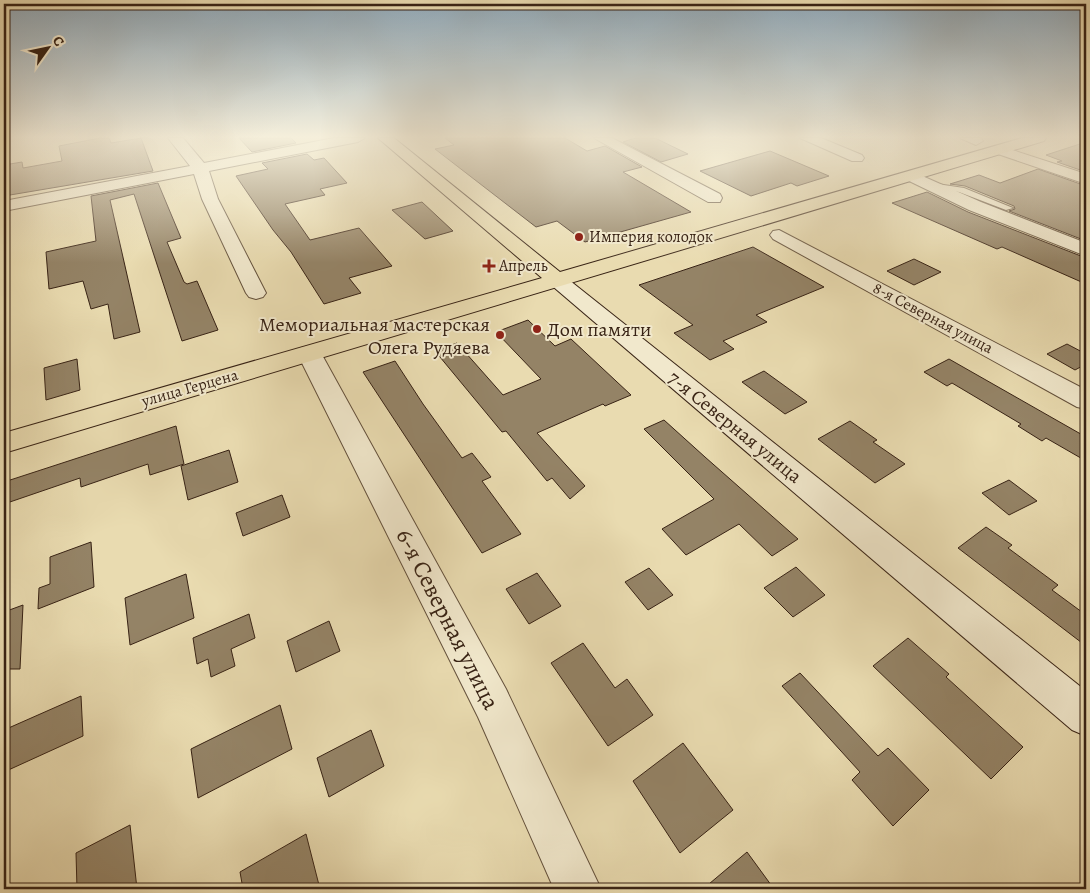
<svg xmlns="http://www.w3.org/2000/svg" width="1090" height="893" viewBox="0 0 1090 893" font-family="Alegreya,serif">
	<rect width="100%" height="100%" fill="#e9dbb0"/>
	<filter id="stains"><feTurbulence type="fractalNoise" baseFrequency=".004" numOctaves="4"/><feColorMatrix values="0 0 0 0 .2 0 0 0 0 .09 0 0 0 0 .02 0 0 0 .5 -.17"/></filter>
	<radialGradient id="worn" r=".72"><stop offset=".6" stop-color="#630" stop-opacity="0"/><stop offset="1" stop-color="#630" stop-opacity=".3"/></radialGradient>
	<!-- building -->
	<path fill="#948366" stroke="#382315" d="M100,138H109L111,143L141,138L153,171L4,196V165L22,162L23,168L62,161L59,146Z
		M239,138H291L296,143L252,152Z
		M445,138H565L587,151L605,146L642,167L623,172L691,212L585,242L557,221L536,227L435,149L454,145Z
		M635,138H655L688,154L661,162L623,142Z
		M1086,142V172L1057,162L1062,161L1046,155Z
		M770,151L829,176L797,186L791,183L751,196L700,171Z
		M307,154L314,160L324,158L347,183L320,189L325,195L285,204L310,240L359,228L392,266L349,278L361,293L324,304L291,252L273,230L236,176L268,169L262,163Z
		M1038,169L1086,186V241L1009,211L1015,209L1014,206L965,186L950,184L979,175L1000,183Z
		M158,183L181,238L167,242L184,282L187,284L197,281L218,330L182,341L134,194L110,200L140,332L114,339L108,304L91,309L83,281L49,289L46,252L96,241L91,196Z
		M927,192L968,212L1086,258V284L1002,247L997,249L892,203Z
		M422,202L453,231L425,239L392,210Z
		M753,247L824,287L756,315L767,322L723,341L734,349L710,360L674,333L693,325L639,285Z
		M914,259L941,272L914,285L887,271Z
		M528,320L555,346L571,339L631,395L605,406L603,404L537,433L585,486L570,499L552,478L547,481L506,431L502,432L435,351L457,343L503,395L541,379L496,332Z
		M1067,344L1086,354V364L1075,370L1047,354Z
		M77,359L80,390L46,400L44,368Z
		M949,359L1086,437V461L1046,438L1042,441L1018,426L1021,424L952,383L947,386L924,372Z
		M395,361L423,404L462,458L472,453L491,477L482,481L521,534L482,553L363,372Z
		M764,371L807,402L785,414L742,382Z
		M664,420L705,457L798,539L772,556L739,524L686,555L662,529L714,499L644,429Z
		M850,421L877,440L873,442L905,464L875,483L818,439Z
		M176,426L184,464L150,475L148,464L81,487L80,478L4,504V482Z
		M229,450L238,482L188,500L181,466Z
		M1009,480L1037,501L1009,515L982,493Z
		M282,495L290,517L243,536L236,513Z
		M986,527L1012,545L1008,548L1058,585L1052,590L1086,615V646L958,548Z
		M91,542L94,587L38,609L39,588L50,584V557Z
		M796,567L825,595L793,617L764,588Z
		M649,568L673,595L648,610L625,582Z
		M537,573L561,606L529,624L506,589Z
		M186,574L194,618L130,645L125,598Z
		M23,605L20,669H4V612Z
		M249,614L255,638L231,649L235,666L211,677L208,659L197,664L193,638Z
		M329,621L340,651L296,672L287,641Z
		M908,638L949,674L946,677L1023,747L991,779L873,666Z
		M583,643L615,688L627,679L653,715L608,746L551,663Z
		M800,673L878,756L888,748L929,790L893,826L852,780L860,772L782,686Z
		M81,696L83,736L4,772V730Z
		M280,705L292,749L198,798L191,749Z
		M371,730L384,766L329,797L317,758Z
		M683,743L733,810L680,853L633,781Z
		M130,825L137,889H77L76,853Z
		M306,834L320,889H243L240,872Z
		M747,852L774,889H703Z"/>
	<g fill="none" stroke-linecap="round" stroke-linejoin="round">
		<defs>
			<path id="service" d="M937,184L964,188L1013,208L1006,210L959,192L934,188L933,186Z"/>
			<path id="minor" d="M168,138H183L204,163L334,138H365L358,142L209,171L218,199L266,293L263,297L256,299L249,297L246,293L202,199L194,174L4,211V201L190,166Z
				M594,138H612L720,194L722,198L720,202H708Z
				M800,138H821L862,155L864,158L862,161H852Z
				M960,138H981L983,141L976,145Z
				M1000,146L1086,174V184L995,153L993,150L995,147Z
				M911,171L981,202L1086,243V256L969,210L905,179L903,176Z
				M779,230L1086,390V409L1077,407L773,239L770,235L773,231Z
				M309,346L317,348L321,353L506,689L601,889H554L478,717L297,353L301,348Z"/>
			<path id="secondary" d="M557,274L564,276L1086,691V736L1072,730L550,284L547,280L550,276Z"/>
			<path id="primary" d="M378,138H394L560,272L1022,138H1046L1044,141L4,453V433L542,278Z"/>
		</defs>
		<!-- service casing -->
		<use href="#service" stroke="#64513c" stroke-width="2"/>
		<!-- minor casing -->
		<use href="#minor" stroke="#64513c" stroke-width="2"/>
		<!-- secondary casing -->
		<use href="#secondary" stroke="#382315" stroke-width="2"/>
		<!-- primary casing -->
		<use href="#primary" stroke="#382315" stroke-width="2"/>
		<!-- service -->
		<use href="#service" fill="#f1e8cc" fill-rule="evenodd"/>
		<!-- minor -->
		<use href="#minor" fill="#f1e8cc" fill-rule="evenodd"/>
		<!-- secondary -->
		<use href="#secondary" fill="#f1e8cc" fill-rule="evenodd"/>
		<!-- primary -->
		<use href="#primary" fill="#e9dbb0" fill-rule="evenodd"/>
	</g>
	<!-- sky -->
	<linearGradient id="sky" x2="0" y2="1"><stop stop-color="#90aabc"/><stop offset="0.52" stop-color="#f5efdb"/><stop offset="1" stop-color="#f5efdb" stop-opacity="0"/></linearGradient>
	<rect width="1090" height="263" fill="url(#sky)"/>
	<!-- markers -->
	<g fill="#8f2418" stroke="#f1e8cc" stroke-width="2">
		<circle cx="579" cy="237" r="5"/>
		<path d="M486.5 258.5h5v5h5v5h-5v5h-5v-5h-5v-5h5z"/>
		<circle cx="537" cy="329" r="5"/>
		<circle cx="500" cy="335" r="5"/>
	</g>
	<g text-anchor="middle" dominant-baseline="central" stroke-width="4" stroke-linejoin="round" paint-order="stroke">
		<!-- far-poi labels -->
		<g font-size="16" fill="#382315" stroke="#f1e8cc" text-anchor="start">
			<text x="589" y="237">Империя колодок</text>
			<text x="499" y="266">Апрель</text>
		</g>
		<!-- far-street labels -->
		<g font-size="16" fill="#382315" stroke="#f1e8cc">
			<text transform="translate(933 318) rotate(28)">8-я Северная улица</text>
			<text transform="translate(190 388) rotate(-16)">улица Герцена</text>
		</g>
		<!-- poi labels -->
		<g font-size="20" fill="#382315" stroke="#f1e8cc" text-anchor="end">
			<text x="490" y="324">Мемориальная мастерская<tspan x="490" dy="23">Олега Рудяева</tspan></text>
			<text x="547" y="329" text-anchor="start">Дом памяти</text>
		</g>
		<!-- street labels -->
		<g font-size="20" fill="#382315" stroke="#f1e8cc">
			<text transform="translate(735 427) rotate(39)">7-я Северная улица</text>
		</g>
		<!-- near-street labels -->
		<g font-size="24" fill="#382315" stroke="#f1e8cc">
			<text transform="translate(448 619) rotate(63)">6-я Северная улица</text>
		</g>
	</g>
	<!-- margin -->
	<rect width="1090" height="893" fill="none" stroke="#e9dbb0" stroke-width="20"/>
	<rect x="5" y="5" width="1080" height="883" fill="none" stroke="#382315" stroke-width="2.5"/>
	<rect x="10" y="10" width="1070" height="873" fill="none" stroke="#382315"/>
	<!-- north arrow -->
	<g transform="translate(48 48) rotate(57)" stroke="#f1e8cc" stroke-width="4" paint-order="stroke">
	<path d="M0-4L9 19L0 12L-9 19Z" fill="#382315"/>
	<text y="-8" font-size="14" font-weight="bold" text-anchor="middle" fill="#382315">С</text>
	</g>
	<rect width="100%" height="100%" filter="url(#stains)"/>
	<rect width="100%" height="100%" fill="url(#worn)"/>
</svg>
